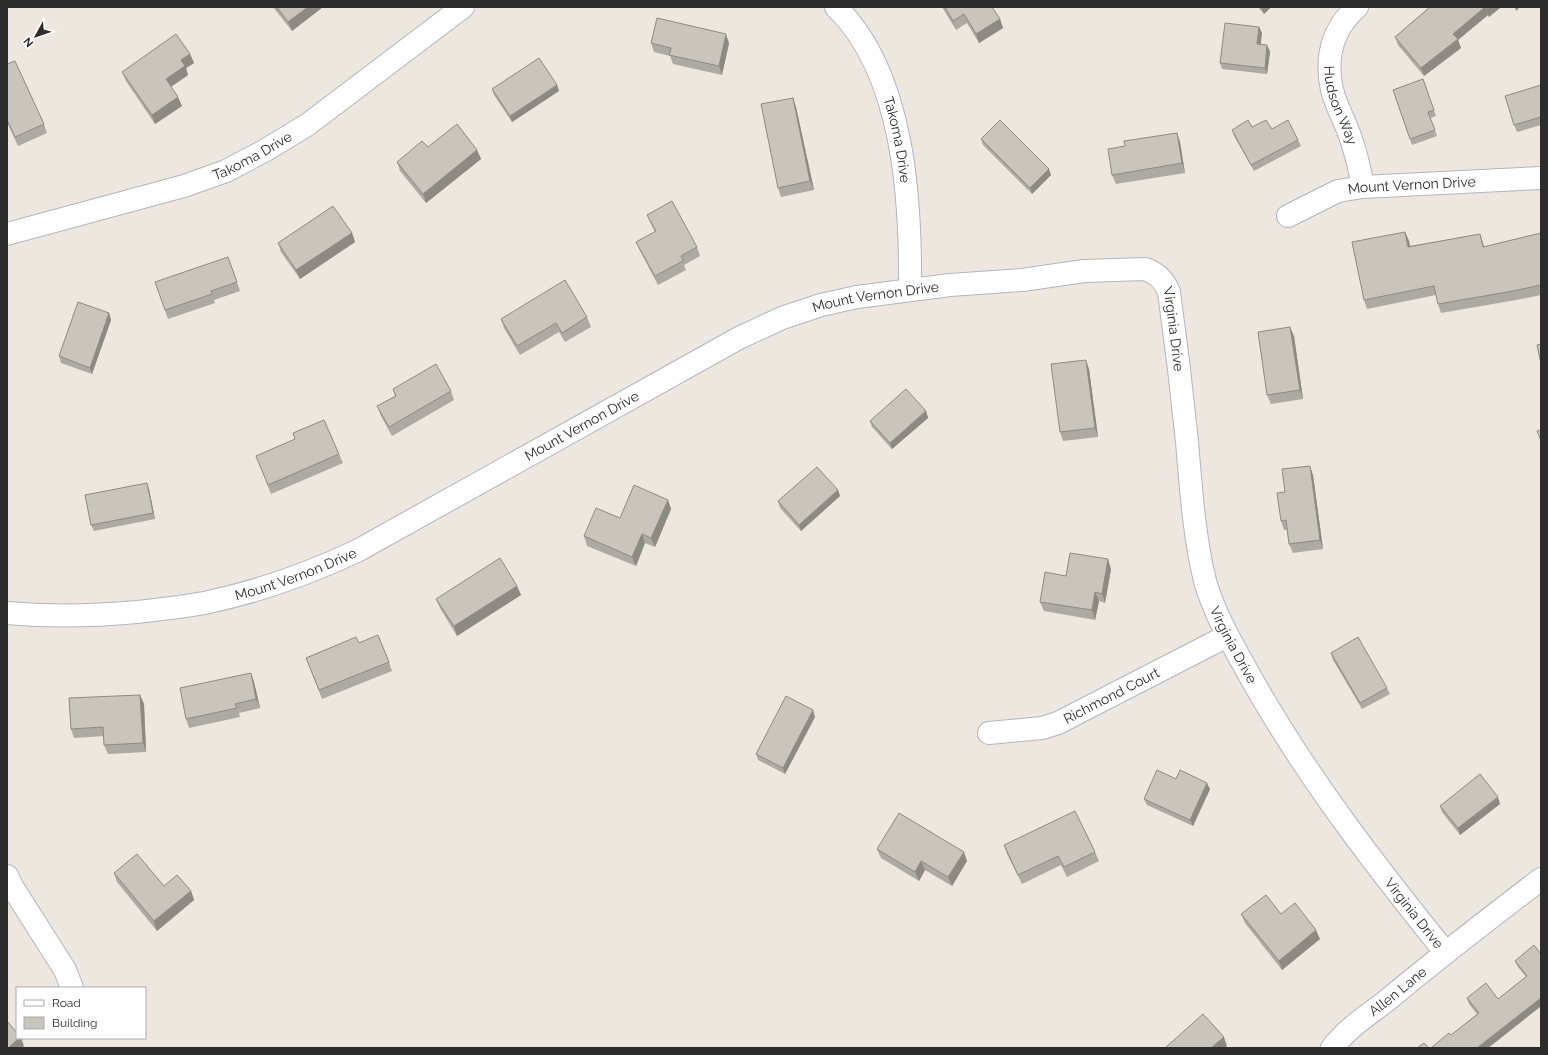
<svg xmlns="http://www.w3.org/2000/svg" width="1548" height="1055" viewBox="0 0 1548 1055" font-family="Raleway,sans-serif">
	<rect width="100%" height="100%" fill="#ede7df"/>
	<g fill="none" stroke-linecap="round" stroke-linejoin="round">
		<defs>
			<g id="minor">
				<path id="s1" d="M836,7C904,73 911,200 910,289"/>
				<path id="s2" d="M1357,7C1332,29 1325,58 1332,90C1336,106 1345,121 1350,136C1356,153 1360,170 1363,187"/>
				<path id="s3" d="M1288,216L1338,191L1363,187L1541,178"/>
				<path id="s4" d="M7,234L184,186L226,171L264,151L307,125L463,7"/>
				<path id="s5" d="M7,613C51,617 93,616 137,612C161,609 185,607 209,602C260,591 310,573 357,551L739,338L782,318L821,305L857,297L950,285L1022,280L1084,271L1145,269C1157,273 1164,280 1169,292C1176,342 1182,392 1187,442C1191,488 1194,536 1205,581C1215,616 1234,647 1251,678C1306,776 1375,865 1445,952"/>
				<path id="s6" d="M989,733L1042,728L1058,723L1227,636"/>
				<path d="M7,876L13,888L65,970L72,988"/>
				<path id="s7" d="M1332,1048C1348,1027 1370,1014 1390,998C1439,957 1490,918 1541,879"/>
			</g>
		</defs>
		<!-- minor casing -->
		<use href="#minor" stroke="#b2b5bf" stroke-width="24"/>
		<!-- minor -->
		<use href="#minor" stroke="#fff" stroke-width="22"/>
	</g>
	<!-- wall -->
	<path fill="#ada9a3" d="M273,7H323L292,31Z
		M942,7H992L1000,19L1003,28L979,43L967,23L956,30Z
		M1258,7H1271L1264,14Z
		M1430,7H1501L1489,17L1488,15L1458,40L1461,48L1424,76L1398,45L1395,37Z
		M1259,27L1262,33L1260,44L1267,45L1270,52L1267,74L1222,69L1220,63Z
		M651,43H729L722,75L673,64L670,56L654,52Z
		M190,54L194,63L186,68L188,75L171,87L182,106L155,124L126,81L122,72Z
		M7,64L44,124L47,133L18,146L7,122Z
		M1423,79L1436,116L1430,118L1437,136L1412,145L1393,90Z
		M557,85L559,91L512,122L494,95L492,89Z
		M1541,85V125L1517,132L1514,125Z
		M793,98L796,107L814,190L781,197L778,188Z
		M1252,127L1272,129L1298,140L1301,146L1254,171L1234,136L1232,130Z
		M1177,133L1180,142L1185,173L1116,184L1112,175L1125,146Z
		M981,139L1051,175L1032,194L983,145Z
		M428,147L477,150L481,159L426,203L400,171L397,162Z
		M647,215L697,247L700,256L684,265L686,270L658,285L640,251L636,242L655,232L651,224Z
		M1405,232L1409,241L1410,246L1480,234L1484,247L1541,233V295L1516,300L1441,313L1438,304L1436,295L1367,309L1364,300Z
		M352,233L355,242L300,279L281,252L278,243Z
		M228,257L240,291L214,300L215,303L168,319L165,310Z
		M109,313L111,320L92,374L61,363L59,356Z
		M587,317L591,327L565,342L559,332L520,355L504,328L501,319Z
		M1294,336L1303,399L1271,404L1267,395Z
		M1089,369L1098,437L1063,441L1060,432Z
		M393,389L451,391L454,400L392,436L381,416L377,406L395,396Z
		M926,411L928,418L892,449L872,427L870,421Z
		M293,433L339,454L343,463L271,494L256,456L295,439Z
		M1313,475L1323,549L1293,553L1289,544L1287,530H1284L1281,521L1285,492Z
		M149,489L155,519L94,531L91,525Z
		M838,490L840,496L801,531L780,508L778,501Z
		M668,500L671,509L655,547L645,543L636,566L587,546L584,536L620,518Z
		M1111,569L1105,603L1099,601L1095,620L1044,611L1040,602L1066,576Z
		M517,586L521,595L457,636L440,608L436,599Z
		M359,643L389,662L392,671L322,699L306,658Z
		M1331,653L1387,688L1390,694L1362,709L1333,660Z
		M251,673L254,682L260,708L239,713L240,717L189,728L186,719Z
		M140,695L144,704L146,752L108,754L104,745V736L74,738L71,729Z
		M815,717L785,774L758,760L756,754Z
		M1176,779L1210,789L1193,826L1147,805L1144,799Z
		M1500,804L1460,835L1442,812L1440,806Z
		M1004,845L1095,852L1099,861L1067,877L1061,865L1022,884L1007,854Z
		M877,849L967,861L952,886L925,870L919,881L881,858Z
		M114,873L164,886L191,891L194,900L157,931L117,882Z
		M1241,914L1320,939L1282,970L1245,923Z
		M1534,945L1541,1006L1488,1048H1431L1451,1035L1477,1014L1469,1004L1467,998L1498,999L1526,977L1518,967L1515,961Z"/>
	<!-- shaded-wall -->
	<path fill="#8d8a84" d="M308,7H323L292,31L288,22Z
		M1261,7H1271L1264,14Z
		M1485,7L1488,15L1458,40L1461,48L1424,76L1421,68L1453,34Z
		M1488,7H1501L1489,17L1486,9Z
		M1515,7H1520L1516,11Z
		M1000,19L1003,28L979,43L976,34Z
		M1259,27L1262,33L1260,50L1257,44Z
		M726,34L729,43L722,75L719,66Z
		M1267,45L1270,52L1267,74L1265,68Z
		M190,54L194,63L186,68L188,75L169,88L166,79L181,60Z
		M557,85L559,91L512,122L510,116Z
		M178,97L182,106L155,124L152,115Z
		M793,98L796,107L814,190L810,181Z
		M1177,133L1180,142L1185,173L1182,163Z
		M477,150L481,159L426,203L423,194Z
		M1049,169L1051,175L1032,194L1030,188Z
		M1405,232L1409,241L1412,256L1408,247Z
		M352,233L355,242L300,279L296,270Z
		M1480,234L1483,243L1486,256L1483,247Z
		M109,313L111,320L92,374L90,368Z
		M1290,327L1294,336L1303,399L1300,390Z
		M1086,360L1089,369L1098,437L1095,428Z
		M926,411L928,418L892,449L890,443Z
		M1310,466L1313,475L1323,549L1320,540Z
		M147,483L149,489L155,519L153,513Z
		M838,490L840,496L801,531L799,525Z
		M668,500L671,509L655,547L651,538Z
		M642,534L645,543L636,566L632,557Z
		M1108,559L1111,569L1105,603L1102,594Z
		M517,586L521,595L457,636L454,626Z
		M1095,592L1099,601L1095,620L1092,610Z
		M251,673L254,682L260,708L256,699Z
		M140,695L144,704L146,752L143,743Z
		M813,710L815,717L785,774L783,768Z
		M1207,783L1210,789L1193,826L1190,820Z
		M1498,797L1500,804L1460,835L1458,828Z
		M964,852L967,861L952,886L948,877Z
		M921,861L925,870L919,881L915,872Z
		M191,891L194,900L157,931L154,921Z
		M1316,930L1320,939L1282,970L1279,961Z
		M1541,998V1006L1488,1048H1477Z
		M1224,1037L1227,1046L1225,1048H1211Z
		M19,1038H21L24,1046L22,1048H8Z"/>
	<!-- building -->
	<path fill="#c9c5bd" stroke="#8d8a84" d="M277,7H308L288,22Z
		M945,7H992L1000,19L976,34L964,14L953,21Z
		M1430,7H1485L1453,34L1458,39L1421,68L1395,37Z
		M657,18L726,34L719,66L669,55L671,48L651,43Z
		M1225,23L1259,27L1257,44L1267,45L1265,68L1220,63Z
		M176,34L190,54L181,60L185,66L166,79L178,97L152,115L122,72Z
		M539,58L557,85L510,116L492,89Z
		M15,61L44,124L15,137L7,120V64Z
		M1423,79L1434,110L1428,112L1435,130L1410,139L1393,90Z
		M1541,85V117L1514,125L1505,96Z
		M793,98L810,181L778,188L761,104Z
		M1000,120L1049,169L1030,188L981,139Z
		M1248,120L1252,127L1266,120L1272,129L1288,120L1298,140L1251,165L1232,130Z
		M457,124L477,150L423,194L397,162L422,141L428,147Z
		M1177,133L1182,163L1112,175L1108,149L1125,146L1124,141Z
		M672,201L697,247L681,256L683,261L655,276L636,242L656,231L647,215Z
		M333,206L352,233L296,270L278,243Z
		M1405,232L1408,247L1480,234L1483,247L1541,233V285L1513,291L1438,304L1434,286L1364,300L1352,242Z
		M228,257L237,282L211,291L212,294L165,310L155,282Z
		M565,280L587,317L562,333L556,323L517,346L501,319Z
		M78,302L109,313L90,368L59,356Z
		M1290,327L1300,390L1267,395L1258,332Z
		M1541,344V364L1537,345Z
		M1086,360L1095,428L1060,432L1051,364Z
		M436,364L451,391L389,427L377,406L396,396L393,389Z
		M906,389L926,411L890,443L870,421Z
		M324,420L339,454L268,485L256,456L295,439L293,433Z
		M1541,430V441L1537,431Z
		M1310,466L1320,540L1289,544L1286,520L1281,521L1277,493L1285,492L1282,469Z
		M817,467L838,490L799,525L778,501Z
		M147,483L153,513L91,525L85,495Z
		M634,485L668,500L651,538L642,534L632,557L584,536L596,508L620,518Z
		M1070,553L1108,559L1102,594L1095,592L1092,610L1040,602L1045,572L1066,576Z
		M500,558L517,586L454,626L436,599Z
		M378,635L389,662L319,690L306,658L356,637L359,643Z
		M1358,637L1387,688L1360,703L1331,653Z
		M251,673L256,699L235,704L237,708L186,719L180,688Z
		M140,695L143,743L104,745L103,727L71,729L69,698Z
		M786,696L813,710L783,768L756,754Z
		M1157,770L1176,779L1180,770L1207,783L1190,820L1144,799Z
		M1480,774L1498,797L1458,828L1440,806Z
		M1075,811L1095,852L1064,867L1058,856L1018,875L1004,845Z
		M899,813L964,852L948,877L921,861L915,872L877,849Z
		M137,854L164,886L177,875L191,891L154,921L114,873Z
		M1266,895L1281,914L1295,903L1316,930L1279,961L1241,914Z
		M1534,945L1541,954V998L1477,1048H1431L1449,1033L1451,1035L1479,1013L1467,998L1486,983L1498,999L1527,976L1515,961Z
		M1203,1014L1224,1037L1211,1048H1165Z
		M7,1021L17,1033V1038H19L8,1048H7Z
		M1424,1043L1429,1048H1417Z"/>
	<g text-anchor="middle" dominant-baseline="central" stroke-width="3" stroke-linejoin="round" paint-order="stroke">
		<!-- street labels -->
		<g font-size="14" fill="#2c2c2c" stroke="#fff">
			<text stroke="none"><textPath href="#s2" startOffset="108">Hudson Way</textPath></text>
			<text stroke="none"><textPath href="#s1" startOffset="149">Takoma Drive</textPath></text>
			<text stroke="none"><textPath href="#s4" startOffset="258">Takoma Drive</textPath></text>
			<text stroke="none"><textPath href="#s3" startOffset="130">Mount Vernon Drive</textPath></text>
			<text stroke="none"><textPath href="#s5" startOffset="941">Mount Vernon Drive</textPath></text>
			<text stroke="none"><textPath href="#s5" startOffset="1284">Virginia Drive</textPath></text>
			<text stroke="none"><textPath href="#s5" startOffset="617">Mount Vernon Drive</textPath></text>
			<text stroke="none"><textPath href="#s5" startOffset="294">Mount Vernon Drive</textPath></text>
			<text stroke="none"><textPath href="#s5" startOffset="1608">Virginia Drive</textPath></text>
			<text stroke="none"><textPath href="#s6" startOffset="130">Richmond Court</textPath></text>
			<text stroke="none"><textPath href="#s5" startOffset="1932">Virginia Drive</textPath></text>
			<text stroke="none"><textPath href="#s7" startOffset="87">Allen Lane</textPath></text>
		</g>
	</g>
	<!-- border -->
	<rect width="1548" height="1055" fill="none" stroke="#2c2c2c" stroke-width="16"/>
	<!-- legend -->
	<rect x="16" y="987" width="130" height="52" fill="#ffffff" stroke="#ababab"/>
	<rect x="24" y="1000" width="20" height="6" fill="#ffffff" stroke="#ababab"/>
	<text x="52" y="1007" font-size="12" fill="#2c2c2c">Road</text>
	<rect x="24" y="1017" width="20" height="12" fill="#c9c5bd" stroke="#ababab"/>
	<text x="52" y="1027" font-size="12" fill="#2c2c2c">Building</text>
	<!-- north arrow -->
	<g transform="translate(36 36) rotate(230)" stroke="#ffffff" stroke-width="3" paint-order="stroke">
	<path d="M0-3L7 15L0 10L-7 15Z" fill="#2c2c2c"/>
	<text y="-6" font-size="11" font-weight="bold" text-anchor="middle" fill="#2c2c2c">N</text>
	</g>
</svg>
